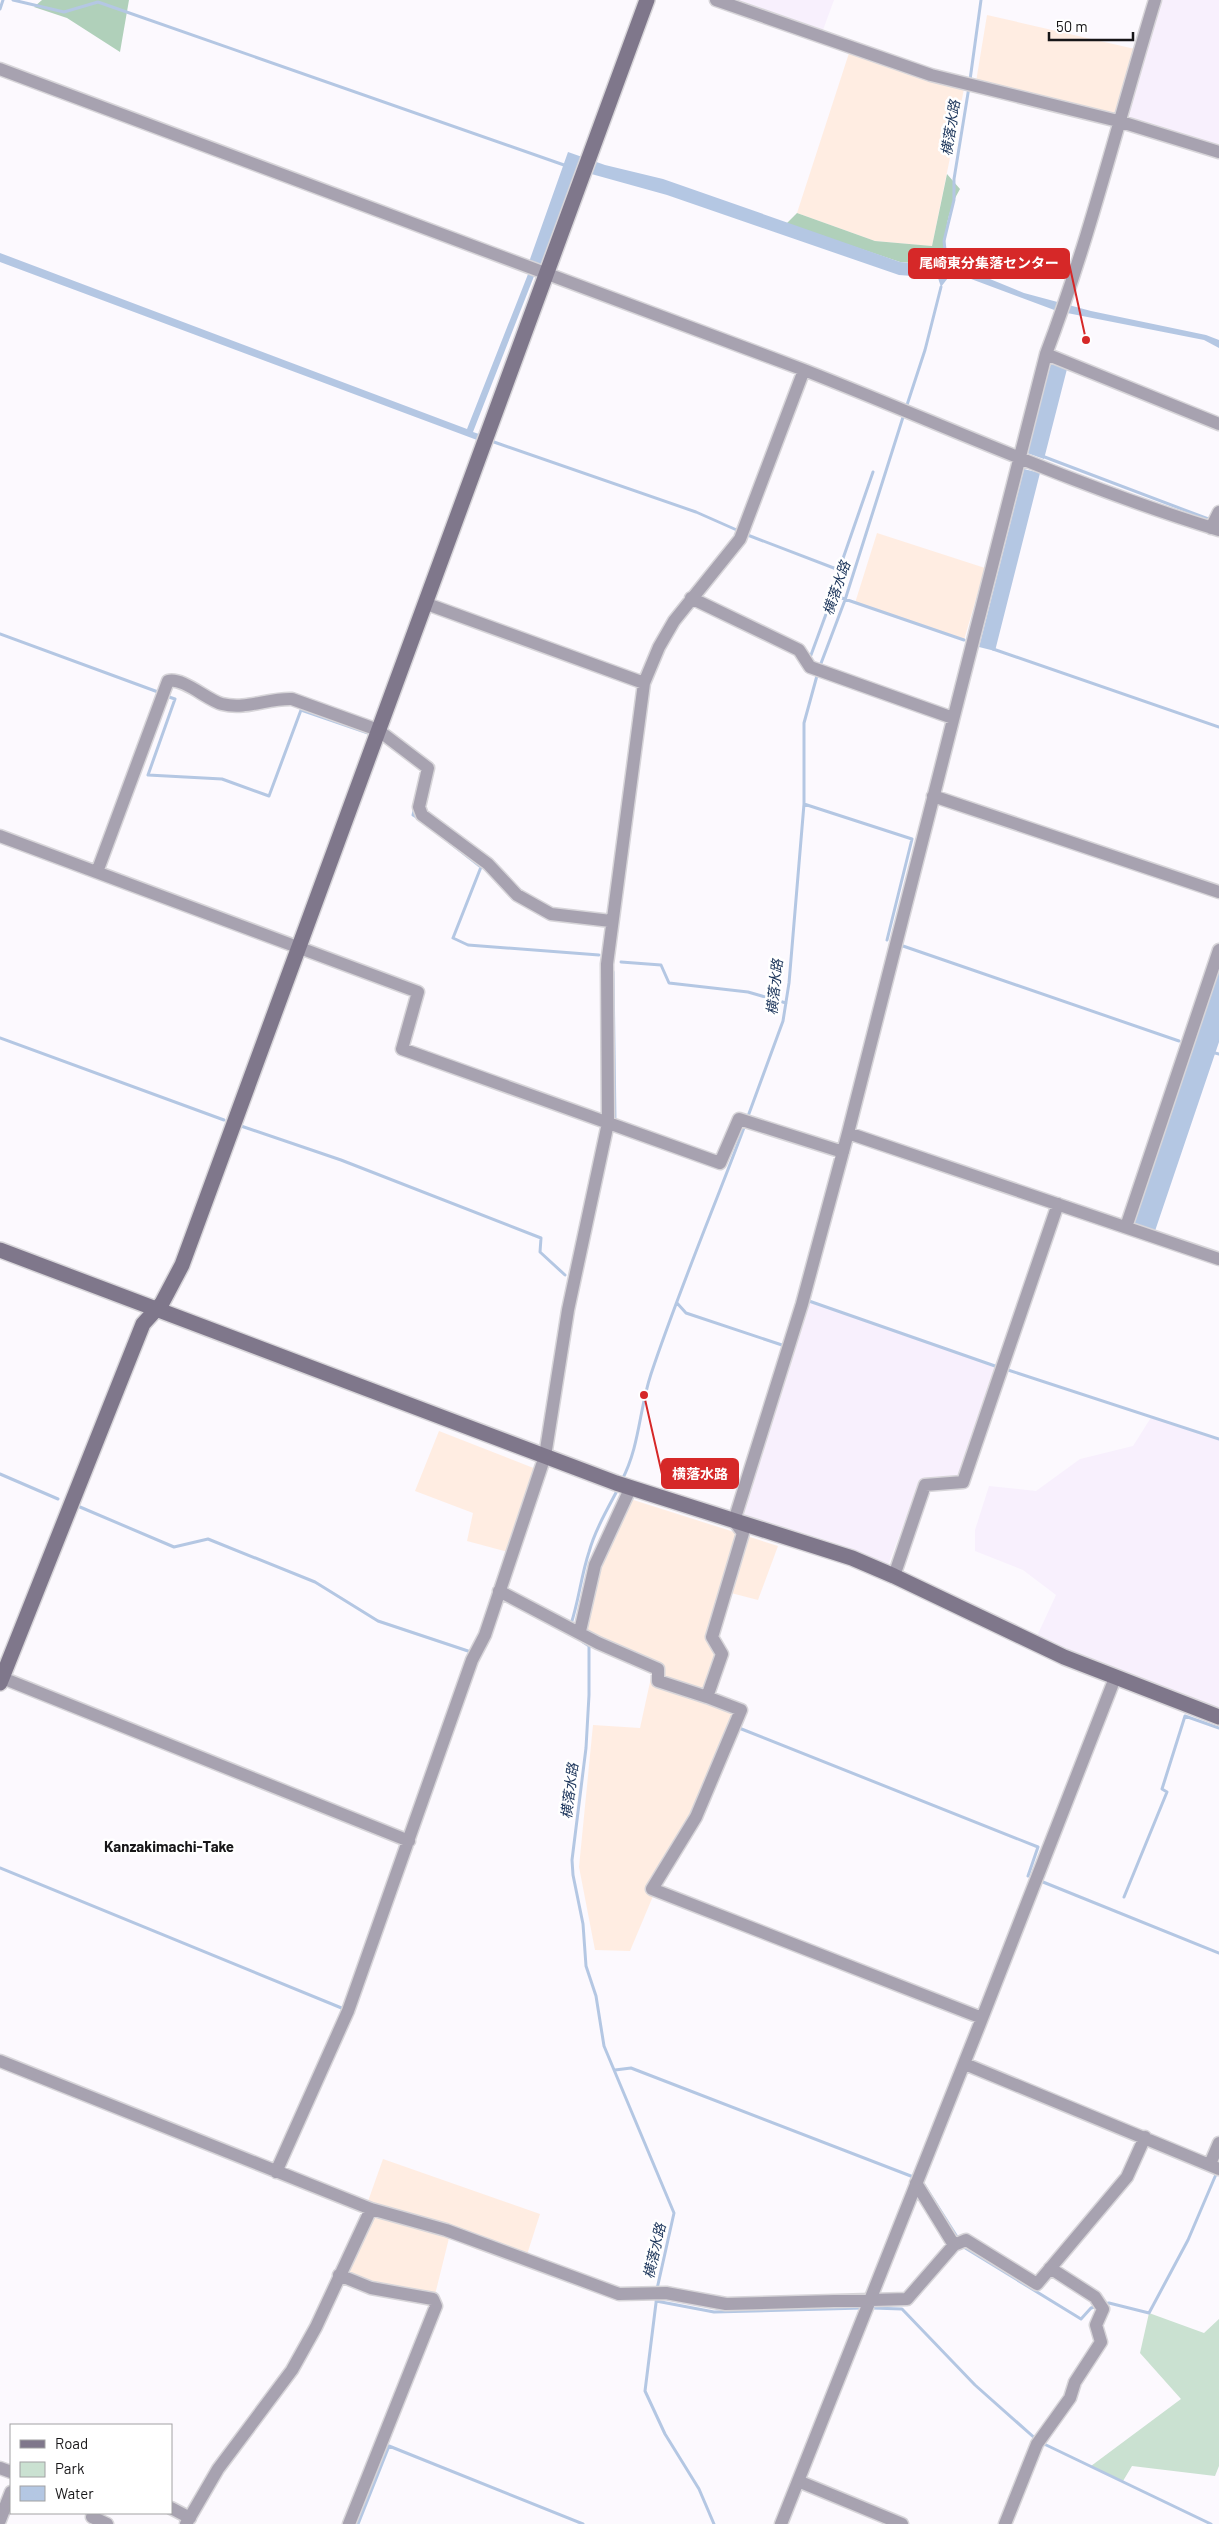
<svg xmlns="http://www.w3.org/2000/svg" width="1219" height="2524" viewBox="0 0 1219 2524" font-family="Barlow,'Noto Sans JP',sans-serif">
	<rect width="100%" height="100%" fill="#fcf9fe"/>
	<!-- commercial -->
	<path fill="#ffede2" d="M987,15L1135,49L1115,115L976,82Z
		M850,50L964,89L932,246L875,241L797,213Z
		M877,533L985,568L964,640L855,603Z
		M439,1431L536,1469L508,1552L467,1541L473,1513L415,1491Z
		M621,1496L778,1546L758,1600L731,1593L717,1637L712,1693L747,1709L656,1889L630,1951L595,1950L579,1867L593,1725L640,1728L652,1673L573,1638L592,1562Z
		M383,2159L540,2214L524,2264L478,2250L449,2238L432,2307L340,2280Z"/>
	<!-- built -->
	<path fill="#f8f0fd" d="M734,0H834L823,30Z
		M1161,0H1219V148L1126,119Z
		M800,1298L995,1366L957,1478L921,1479L888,1565L829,1541L733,1512Z
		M1152,1416L1219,1439V1710L1070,1651L1037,1636L1056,1595L1023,1570L975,1551V1530L989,1486L1036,1491L1080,1459L1133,1446Z"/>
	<!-- green -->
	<path fill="#cae1d1" d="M1149,2313L1204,2333L1219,2319V2466L1215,2476L1132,2466L1123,2481L1091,2466L1181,2399L1140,2353Z"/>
	<!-- forest -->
	<path fill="#b0d0ba" d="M42,0H129L120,52L67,18L34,7Z
		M947,174L960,189C948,209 943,235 946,258L940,265L900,262L786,224L797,213L875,241L932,246Z"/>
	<!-- water -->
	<path fill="#b4c7e3" d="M568,152L605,165L663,179L900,262L963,268L1024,293L1091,311L1206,335L1219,340V348L1204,340L1057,311L963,276L951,274L941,287L938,278L899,275L667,195L577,170L542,267L538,266L473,432L479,434L477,440L0,262V253L467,429L532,264L529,262Z
		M1051,363L1067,369L1044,459L1027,453Z
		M1024,469L1040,473L995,651L979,647Z
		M1219,970V1042L1155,1231L1133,1223Z"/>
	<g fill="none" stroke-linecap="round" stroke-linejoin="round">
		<!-- stream -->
		<path stroke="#b4c7e3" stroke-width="3" d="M13,0L64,12L98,2L564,165
			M0,9L3,0
			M970,80L981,0
			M946,258L944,241L954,200V179L969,87
			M906,408L925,350L941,287
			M494,442L696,512L739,531
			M1042,456L1211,520
			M745,534L839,570L833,595L964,640
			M839,570L873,472
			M0,634L158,692
			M993,649L1219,727
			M811,655L833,595
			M820,666L845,600L904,414
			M169,697L175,699L148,775L222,779L269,796L301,710L368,733
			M804,804L912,839L887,940
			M415,807L413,815L418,818
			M449,842L481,867L453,938L468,945L599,955
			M903,946L1179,1041
			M621,962L661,965L669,983L748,992L786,1003
			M613,972L615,1121
			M0,1038L224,1120
			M1215,1053L1219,1054
			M747,1119L783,1021L789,983L804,804V723L818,672
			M241,1126L341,1160L541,1238L540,1252L565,1275
			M809,1301L995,1366
			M677,1303L686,1313L785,1346
			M1008,1370L1219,1439
			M0,1474L58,1499
			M622,1480C640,1445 639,1410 651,1374C679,1290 714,1208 745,1125
			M80,1507L174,1547L208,1539L315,1582L378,1621L468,1651
			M571,1624C579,1600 581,1576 589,1552C595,1530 608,1508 619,1487
			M583,1642L589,1646V1695L586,1748L572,1860L573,1875L583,1924L586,1966L596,1996L604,2046L674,2213L657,2289
			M739,1728L1038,1847L1028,1876
			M0,1868L344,2009
			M1043,1882L1219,1953
			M1124,1897L1167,1792L1162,1789L1185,1716L1219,1728
			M615,2070L631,2068L916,2178
			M921,2180L959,2240
			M962,2246L1081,2319L1091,2308L1098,2306
			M657,2295L645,2391L665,2434L699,2489L714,2524
			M656,2301L714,2312L863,2308
			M1104,2304L1109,2303L1149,2313L1188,2240L1217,2172
			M872,2308L902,2309L975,2385L1037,2440
			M1042,2443L1211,2524
			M358,2524L389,2446L583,2524"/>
		<defs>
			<path id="street" d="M716,0L931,75L1118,121L1219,152
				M0,69L804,370C942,424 1077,487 1219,530
				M1046,354L1219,424
				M1211,528L1219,512
				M691,598L799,650L810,667L953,718
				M427,604L644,683
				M933,796L1219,892
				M0,836L418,992L402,1049L720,1163L739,1119L843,1152
				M97,872L168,681C183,677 207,700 222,704C246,710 268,698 292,699L378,730L428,768L419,807L422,815L488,864L517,895L551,914L611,921
				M848,1133L1219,1259
				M1126,1227L1219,950
				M894,1576L925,1485L963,1482L1058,1204
				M499,1591L598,1643L658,1669V1681L707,1697
				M580,1631L595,1565L631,1487
				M0,1677L409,1841
				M982,2018L652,1889L696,1817L741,1710L707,1697L722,1654L712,1637L743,1533L734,1521L802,1304L848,1133L1046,354C1090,238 1119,118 1155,0
				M0,2061L371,2209L446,2230L619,2294L666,2293L726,2304L907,2299L954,2245L966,2240L1037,2284L1127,2177L1145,2137
				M965,2064L1219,2169
				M1210,2164L1219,2143
				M276,2172L348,2011L472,1660L485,1635L545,1456L568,1310L608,1123L607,964L644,683L659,647L674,621L740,539L804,370
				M916,2183L954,2245
				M339,2275L371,2288L433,2299L436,2306L349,2524
				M0,2468L11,2472
				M798,2481L902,2524
				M171,2508L190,2518
				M92,2517L107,2524
				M0,2520L11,2492
				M186,2524L218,2469L292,2370L316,2327L371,2209
				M781,2524C893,2242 1006,1961 1115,1678
				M1005,2524L1037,2444L1070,2398L1075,2382L1101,2342L1096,2325L1103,2309L1095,2297L1050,2268"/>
			<path id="secondary" d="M0,1250L616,1483L852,1558L894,1576L1064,1657L1219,1717
				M0,1683L143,1324L162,1303L182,1265L647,0"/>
		</defs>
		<!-- street casing -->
		<use href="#street" stroke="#d7d5d9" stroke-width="15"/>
		<!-- secondary casing -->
		<use href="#secondary" stroke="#d7d5d9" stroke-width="18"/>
		<!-- street -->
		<use href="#street" stroke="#a7a2b0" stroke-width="12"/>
		<!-- secondary -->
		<use href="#secondary" stroke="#7f778b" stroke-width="15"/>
	</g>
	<g text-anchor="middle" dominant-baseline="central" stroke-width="5" stroke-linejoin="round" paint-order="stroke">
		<!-- water labels -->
		<g font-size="14" font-style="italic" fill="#1b345a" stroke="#fff">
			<text transform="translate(950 128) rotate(-81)">横落水路</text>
			<text transform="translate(836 588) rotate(-71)">横落水路</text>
			<text transform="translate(774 987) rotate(-84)">横落水路</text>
			<text transform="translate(569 1791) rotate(-83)">横落水路</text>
			<text transform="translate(654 2251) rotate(-77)">横落水路</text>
		</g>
		<!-- quarter labels -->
		<g font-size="15" font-weight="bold" fill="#171618" stroke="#fff">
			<text x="169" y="1846">Kanzakimachi-Take</text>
		</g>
	</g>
	<!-- callouts -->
	<path fill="none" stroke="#d62828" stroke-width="2" d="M1086 340L1069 263M644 1395L662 1474"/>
	<g fill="#d62828" stroke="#fff" stroke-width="2">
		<circle cx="1086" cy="340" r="5"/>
		<circle cx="644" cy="1395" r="5"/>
	</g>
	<g fill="#d62828" stroke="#d62828" stroke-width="2">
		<rect x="909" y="249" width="160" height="29" rx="5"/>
		<rect x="662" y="1459" width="76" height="29" rx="5"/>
	</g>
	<g font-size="14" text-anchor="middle" font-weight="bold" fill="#fff">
		<text x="989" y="268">尾崎東分集落センター</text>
		<text x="700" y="1479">横落水路</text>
	</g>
	<!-- legend -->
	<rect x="10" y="2424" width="162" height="90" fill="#ffffff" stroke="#a2a2a3"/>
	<rect x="20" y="2440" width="25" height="8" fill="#7f778b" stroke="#a2a2a3"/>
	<text x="55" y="2449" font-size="15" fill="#171618">Road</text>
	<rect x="20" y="2462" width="25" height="15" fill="#cae1d1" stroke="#a2a2a3"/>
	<text x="55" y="2474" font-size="15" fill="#171618">Park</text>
	<rect x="20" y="2486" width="25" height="15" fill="#b4c7e3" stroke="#a2a2a3"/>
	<text x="55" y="2499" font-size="15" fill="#171618">Water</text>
	<!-- scale -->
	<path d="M1049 32v8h84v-8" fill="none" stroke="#171618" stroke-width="2.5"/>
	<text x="1056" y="32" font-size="15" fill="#171618" stroke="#ffffff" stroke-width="4" paint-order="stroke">50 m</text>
</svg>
